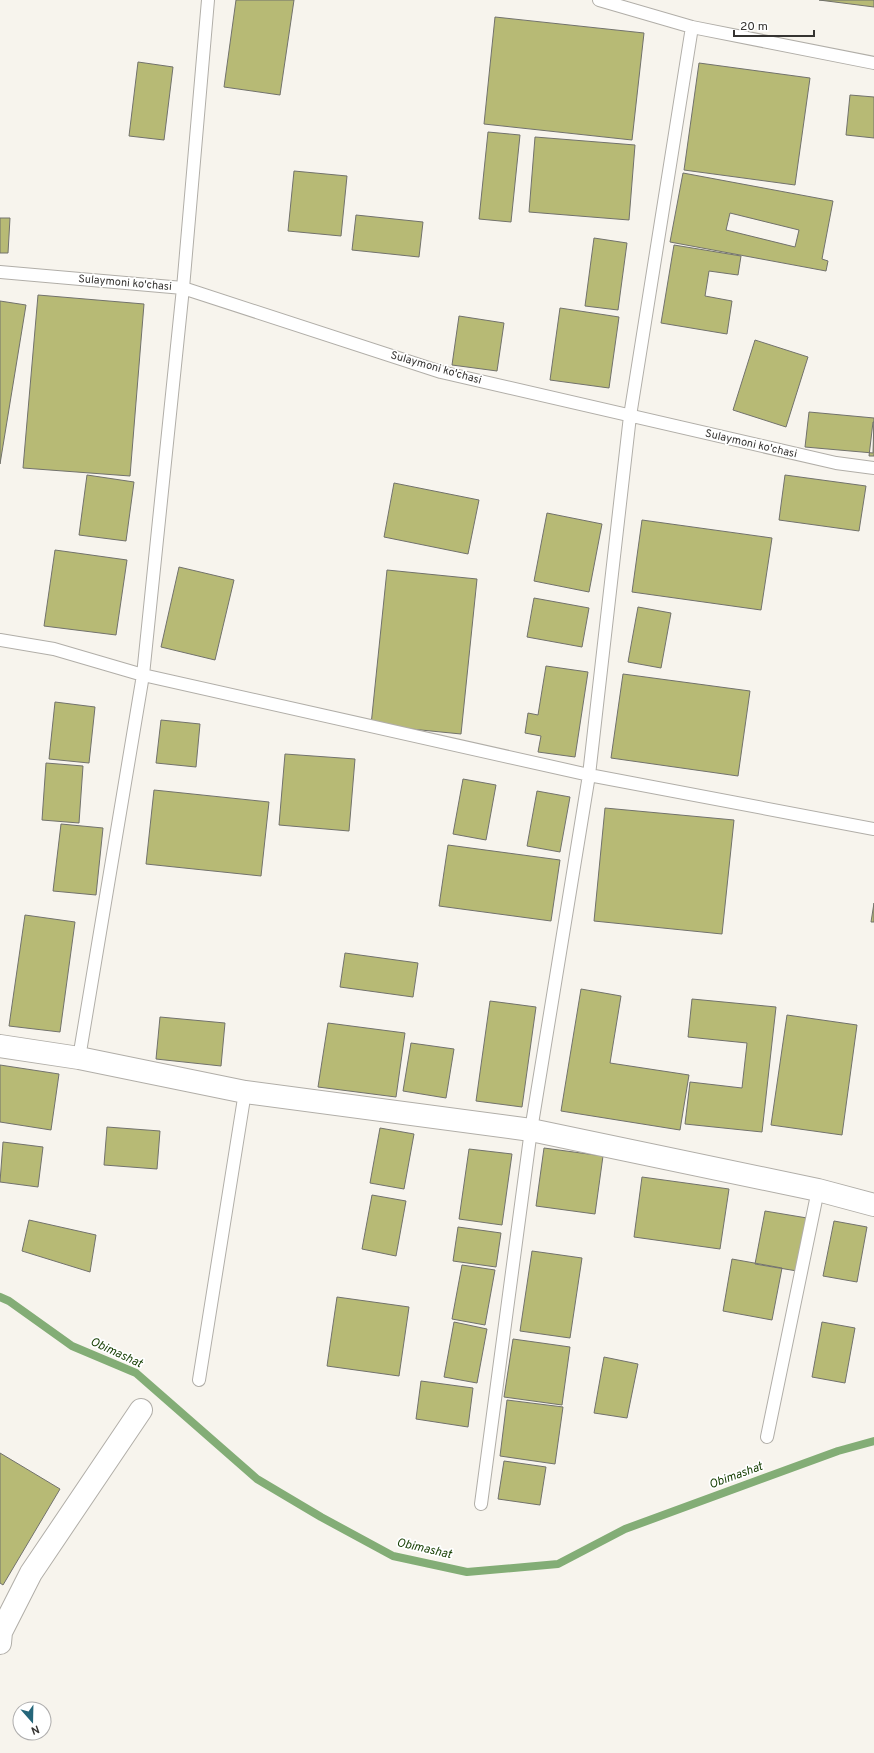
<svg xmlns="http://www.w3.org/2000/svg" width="874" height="1753" viewBox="0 0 874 1753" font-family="Overpass,sans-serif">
	<rect width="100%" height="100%" fill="#f7f4ed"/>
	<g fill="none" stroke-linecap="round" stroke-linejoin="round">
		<!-- stream -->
		<path stroke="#83ad76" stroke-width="8" d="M0,1297L9,1301L72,1346L136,1373L257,1479L321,1517L393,1556L467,1572L558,1564L625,1529L838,1451L874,1441"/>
	</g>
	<!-- building -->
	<path fill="#b7ba75" stroke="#72726c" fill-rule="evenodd" d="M236,0H294L280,95L224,87Z
		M819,0H874V7Z
		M495,17L644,33L632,140L484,124Z
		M138,62L173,67L164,140L129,136Z
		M699,63L810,78L795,185L684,170Z
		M850,95L874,97V138L846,135Z
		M488,132L520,135L511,222L479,219Z
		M535,137L635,145L629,220L529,212Z
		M294,171L347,176L341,236L288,231Z
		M683,173L833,201L822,259L828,261L826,271L670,242ZM730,213L799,230L795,247L726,230Z
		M356,215L423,222L419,257L352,250Z
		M0,218H10L8,253H0Z
		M594,238L627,243L618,310L585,306Z
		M674,245L741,256L738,275L709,271L705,296L732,301L727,334L661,323Z
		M38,295L144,304L130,476L23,468Z
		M0,301L26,305L0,464Z
		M560,308L619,317L609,388L550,380Z
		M459,316L504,323L497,371L452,365Z
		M755,340L808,357L786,427L733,410Z
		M809,412L874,418L873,453L805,447Z
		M873,422H874V456H869Z
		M87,475L134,482L126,541L79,535Z
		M785,475L866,486L859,531L779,520Z
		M394,483L479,500L468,554L384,537Z
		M547,513L602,524L589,592L534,581Z
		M642,520L772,538L761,610L632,592Z
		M55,550L127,560L116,635L44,626Z
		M179,567L234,580L215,660L161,647Z
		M387,570L477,579L461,734L371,725Z
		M534,598L589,608L582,647L527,637Z
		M638,607L671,613L661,668L628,662Z
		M546,666L588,672L575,757L538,752L541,736L525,733L528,713L538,715Z
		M623,674L750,691L738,776L611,758Z
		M55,702L95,707L89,763L49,759Z
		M161,720L200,724L196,767L156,763Z
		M285,754L355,759L349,831L279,825Z
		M46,763L83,766L79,823L42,820Z
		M463,779L496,785L486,840L453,834Z
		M154,790L269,802L261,876L146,864Z
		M537,791L570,797L560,852L527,846Z
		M605,808L734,820L722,934L594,921Z
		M61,824L103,828L96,895L53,891Z
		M448,845L560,860L551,921L439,906Z
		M874,903V922H871Z
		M25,915L75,922L60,1032L9,1026Z
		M345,953L418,963L413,997L340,987Z
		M581,989L621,996L610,1063L689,1075L680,1130L561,1111Z
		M692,999L776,1007L762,1132L685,1124L690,1082L742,1088L747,1043L688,1037Z
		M490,1001L536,1007L522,1107L476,1101Z
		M787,1015L857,1025L842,1135L771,1125Z
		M160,1017L225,1023L221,1066L156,1059Z
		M328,1023L405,1033L396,1097L318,1087Z
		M411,1043L454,1049L446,1098L403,1091Z
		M0,1065L59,1074L51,1130L0,1122Z
		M107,1127L160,1131L157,1169L104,1165Z
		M380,1128L414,1134L404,1189L370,1183Z
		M3,1142L43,1147L38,1187L0,1182Z
		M544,1148L603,1156L595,1214L536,1206Z
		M469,1149L512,1154L502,1225L459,1219Z
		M642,1177L729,1189L720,1249L634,1237Z
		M372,1195L406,1201L396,1256L362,1249Z
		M765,1211L807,1218L797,1271L755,1264Z
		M29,1220L96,1235L90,1272L22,1251Z
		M834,1221L867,1227L857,1282L823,1276Z
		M458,1227L501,1233L496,1267L453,1261Z
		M532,1251L582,1258L570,1338L520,1331Z
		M732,1259L782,1268L772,1320L723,1311Z
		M462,1265L495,1270L485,1325L452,1319Z
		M337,1297L409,1307L399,1376L327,1366Z
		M454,1322L487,1329L477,1383L444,1377Z
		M822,1322L855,1328L845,1383L812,1377Z
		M513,1339L570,1347L562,1405L504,1397Z
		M604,1357L638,1364L627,1418L594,1413Z
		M421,1381L473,1388L468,1427L416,1419Z
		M507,1400L563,1407L555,1464L500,1456Z
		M0,1453L60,1489L3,1585L0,1583Z
		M504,1461L546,1467L540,1505L498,1499Z"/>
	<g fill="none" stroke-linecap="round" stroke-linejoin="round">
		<defs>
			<path id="service" d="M599,0L692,27L874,63
				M0,272L183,288L441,372L836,463L874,468
				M0,640L54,649L143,675L589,775L874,829
				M79,1058L143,675L183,288L208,0
				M199,1380L245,1092
				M767,1437L818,1190
				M481,1504L531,1130L589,775L630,416L692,27"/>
			<path id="minor" d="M0,1046L79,1058L245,1092L531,1130L818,1190L874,1205
				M0,1643L1,1632L31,1573L141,1410"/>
		</defs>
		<!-- service casing -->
		<use href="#service" stroke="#b1aea8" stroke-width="14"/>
		<!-- minor casing -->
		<use href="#minor" stroke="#b1aea8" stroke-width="24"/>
		<!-- service -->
		<use href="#service" stroke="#fff" stroke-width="12"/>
		<!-- minor -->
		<use href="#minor" stroke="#fff" stroke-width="22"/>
	</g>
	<g text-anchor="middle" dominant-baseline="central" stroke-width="3.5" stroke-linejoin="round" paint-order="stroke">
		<!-- street labels -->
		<g font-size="11" fill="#353331" stroke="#fff">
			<text transform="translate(125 283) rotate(5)">Sulaymoni ko'chasi</text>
			<text transform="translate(436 368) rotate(16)">Sulaymoni ko'chasi</text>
			<text transform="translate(751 444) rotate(13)">Sulaymoni ko'chasi</text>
		</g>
		<!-- water labels -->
		<g font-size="12" font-style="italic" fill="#143d01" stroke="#fff">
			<text transform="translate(116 1353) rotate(25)">Obimashat</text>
			<text transform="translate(736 1476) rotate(-20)">Obimashat</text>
			<text transform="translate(424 1549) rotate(13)">Obimashat</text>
		</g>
	</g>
	<!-- north arrow -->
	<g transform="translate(32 1721) rotate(160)"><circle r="19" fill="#ffffff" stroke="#aeadad"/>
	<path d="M0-3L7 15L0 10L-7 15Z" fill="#25667a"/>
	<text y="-6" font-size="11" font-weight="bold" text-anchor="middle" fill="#353331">N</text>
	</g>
	<!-- scale -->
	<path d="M734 30v6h80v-6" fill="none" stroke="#353331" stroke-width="2"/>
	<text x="740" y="30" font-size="12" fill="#353331" stroke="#ffffff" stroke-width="3" paint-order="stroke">20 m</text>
</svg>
